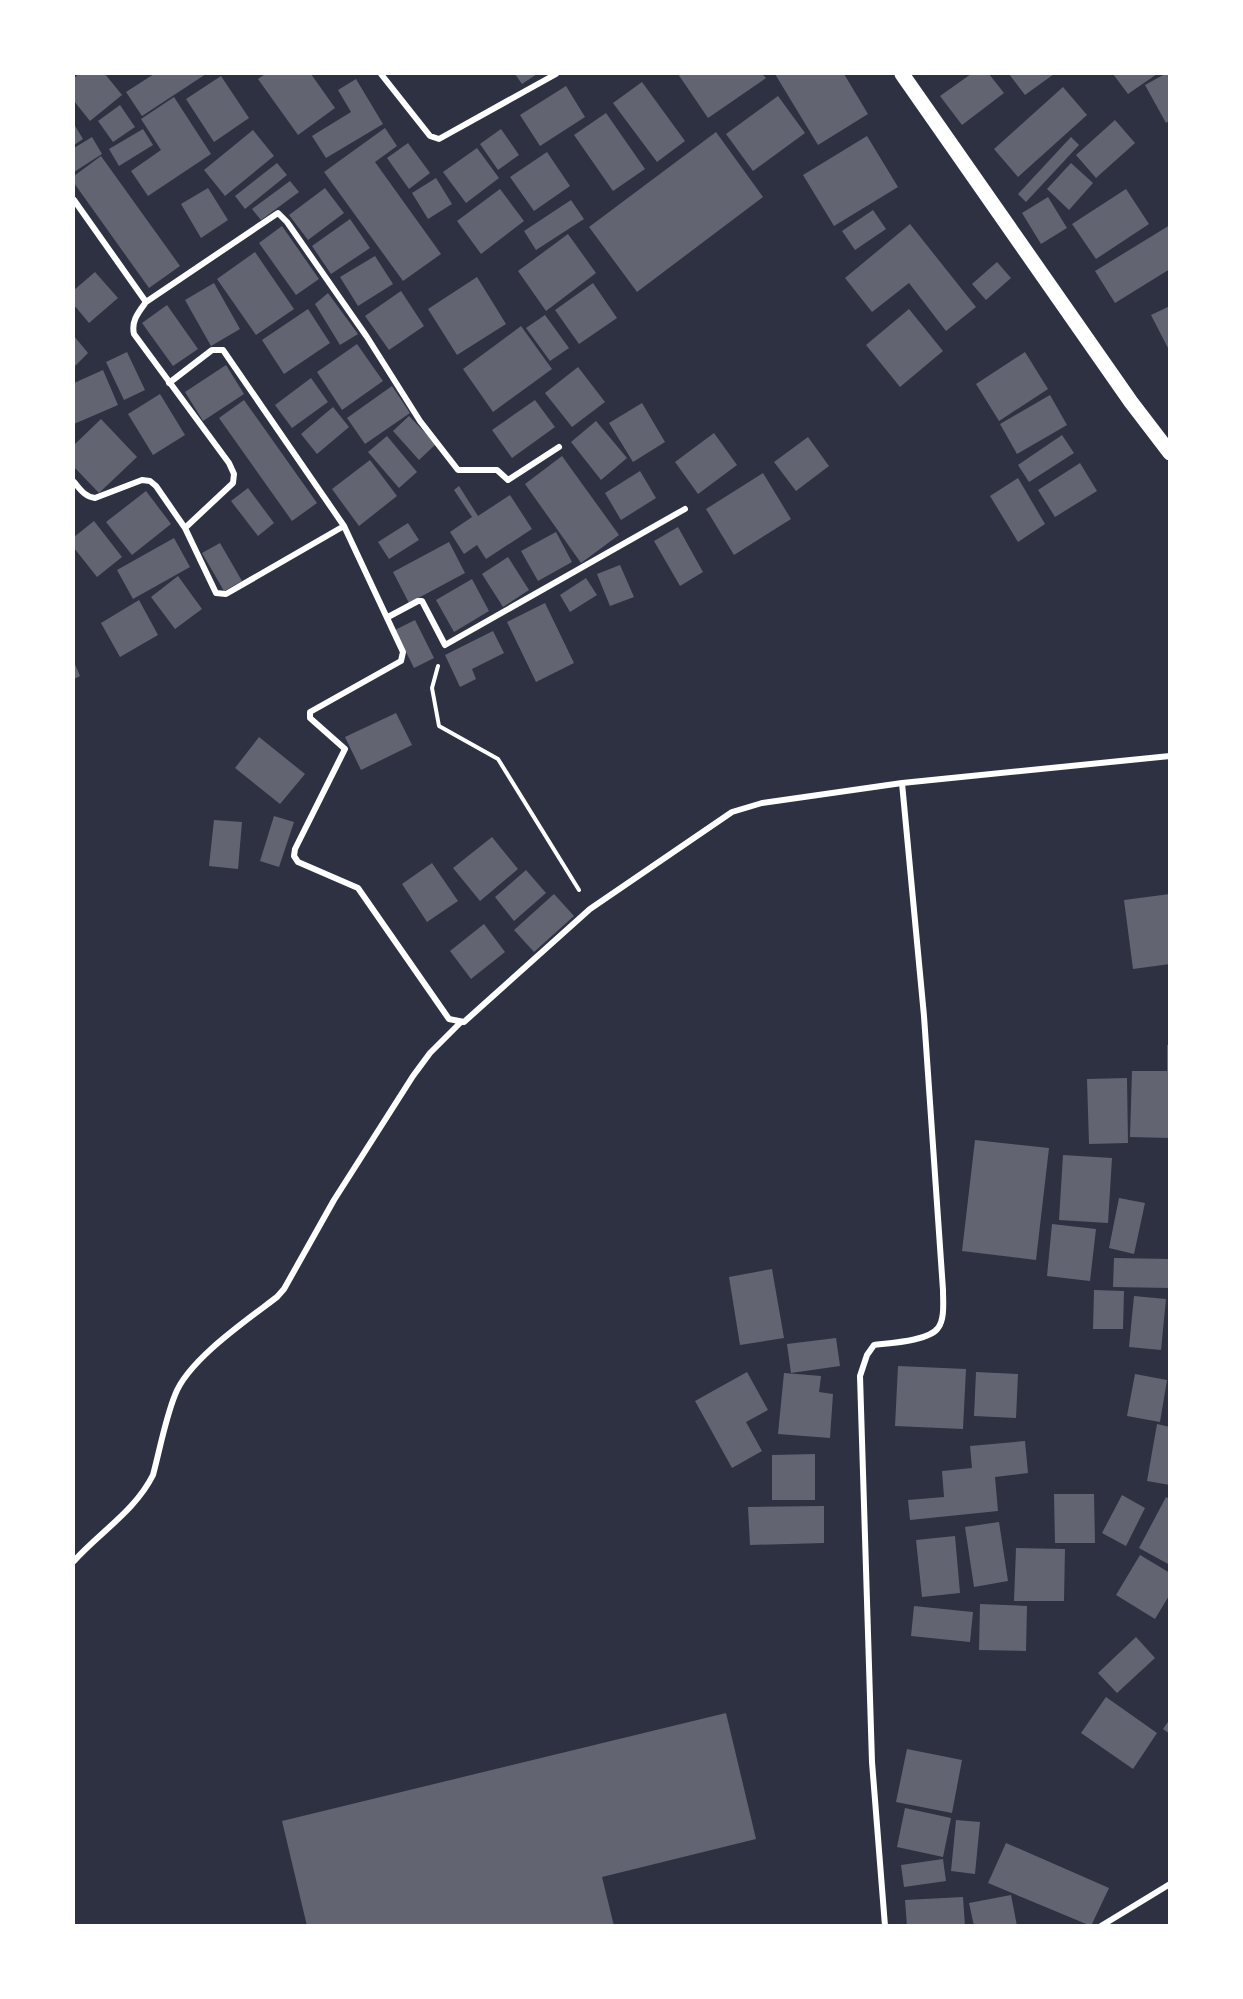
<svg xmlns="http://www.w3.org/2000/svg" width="1243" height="1999" viewBox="0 0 1243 1999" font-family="Rubik,sans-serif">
	<rect width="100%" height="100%" fill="#2d3142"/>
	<!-- building -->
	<path fill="#626471" d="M79,74H105L122,95L90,121L74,101V78Z
		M154,74H206L142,116L126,92Z
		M265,74H311L335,108L298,135L258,79Z
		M515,74H537L522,84Z
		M678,74H762L766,78L708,118Z
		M775,74H844L868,114L818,145Z
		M971,74H989L1004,93L962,125L940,96Z
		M1009,74H1054L1025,95Z
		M1113,74H1157L1128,94Z
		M1165,74H1170V120L1166,123L1145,85Z
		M221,76L249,118L214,142L186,99Z
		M356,79L383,124L326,158L312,136L351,112L338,90Z
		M642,82L685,141L657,162L613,103Z
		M566,86L585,117L540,146L520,115Z
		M1063,87L1087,115L1018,177L994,149Z
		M778,96L805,133L753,171L726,134Z
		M174,97L211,154L148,196L131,171L161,150L141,119Z
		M120,105L135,127L113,142L98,121Z
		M606,113L645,169L613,191L574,135Z
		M1115,120L1135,143L1096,178L1076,155Z
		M74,124L83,139L74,145Z
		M385,128L397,146L375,162L441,254L403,281L324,172Z
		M143,129L153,145L119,166L109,149Z
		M501,129L519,155L498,170L480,144Z
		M253,130L274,156L225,196L204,170Z
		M716,132L763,197L637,292L589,227Z
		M867,136L898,187L834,226L803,175Z
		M92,137L102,154L74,172V148Z
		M1071,137L1079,145L1026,202L1018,194Z
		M408,143L430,173L409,189L387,158Z
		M477,148L499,178L466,203L443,172Z
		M547,152L570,186L534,211L510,177Z
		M101,156L180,266L149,288L74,183V176Z
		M277,163L287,175L245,209L235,196Z
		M1071,163L1093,183L1069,210L1047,189Z
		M436,178L452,204L428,219L412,193Z
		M290,181L299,192L261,220L252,209Z
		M208,188L228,220L201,238L181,204Z
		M325,188L344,213L308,240L289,215Z
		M500,189L524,221L481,254L457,221Z
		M1126,189L1149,224L1096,259L1072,224Z
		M1048,197L1067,228L1041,244L1022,213Z
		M571,200L584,219L536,250L524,231Z
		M873,210L886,229L855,250L842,231Z
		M350,219L370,248L331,274L312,246Z
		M910,224L976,307L946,331L909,283L872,312L845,278Z
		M1170,225V269L1115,303L1095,271Z
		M282,226L319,279L296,295L259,243Z
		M568,234L596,273L546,311L518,271Z
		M255,252L294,309L256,335L217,279Z
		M375,256L393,284L358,306L340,277Z
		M997,262L1011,278L986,300L972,284Z
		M95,272L118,298L89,323L74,305V290Z
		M477,277L506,324L457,355L428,309Z
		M214,283L240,329L211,346L185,300Z
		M593,283L617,318L579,344L555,310Z
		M401,291L424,326L389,350L365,316Z
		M328,293L358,334L340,345L315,304Z
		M167,305L198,349L173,366L142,323Z
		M1170,306V352L1151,315Z
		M308,309L330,343L284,374L262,340Z
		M909,309L943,351L900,387L866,345Z
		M545,315L569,348L550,361L526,328Z
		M521,326L552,369L493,412L463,369Z
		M74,336L88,353L74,367Z
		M357,344L383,381L342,410L317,372Z
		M127,352L145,390L124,400L106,362Z
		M1025,352L1048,389L999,421L976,384Z
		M226,365L244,394L203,421L185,392Z
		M578,367L605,402L572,427L545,393Z
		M103,370L118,405L74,424V383Z
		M311,378L328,402L292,428L275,405Z
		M392,386L410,413L365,444L347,418Z
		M160,394L185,435L153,455L128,414Z
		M1050,395L1067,425L1017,454L1000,424Z
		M244,400L317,503L292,521L219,418Z
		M535,400L555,427L512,458L492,430Z
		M642,403L665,442L633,462L609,423Z
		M333,407L349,427L317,454L301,434Z
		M409,416L436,444L419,460L393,431Z
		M101,419L137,457L99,493L74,467V445Z
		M596,421L627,458L601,480L571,442Z
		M714,433L737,465L698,494L675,462Z
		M1062,435L1074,453L1029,482L1018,465Z
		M387,436L417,472L399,488L368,452Z
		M808,437L829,466L796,491L774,462Z
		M562,456L619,535L581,563L525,484Z
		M370,460L397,496L359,526L332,489Z
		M1080,463L1097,491L1055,517L1038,490Z
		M640,471L656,498L621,520L605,493Z
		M763,473L791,519L734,555L706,509Z
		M1018,478L1045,524L1018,542L990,496Z
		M459,486L478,516L510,495L532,529L486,559L477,545L464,554L450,532L472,517L454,490Z
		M248,488L274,523L258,536L231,501Z
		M146,491L171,524L132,555L106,522Z
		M94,521L122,557L97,577L74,548V537Z
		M408,523L419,540L389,559L378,542Z
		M678,527L703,572L680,586L654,541Z
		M556,532L572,562L538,581L521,551Z
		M174,538L190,567L133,599L117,570Z
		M449,542L465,573L409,603L393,572Z
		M220,543L242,581L224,591L202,553Z
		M508,557L529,590L503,607L482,574Z
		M620,565L634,597L610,606L597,574Z
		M178,576L202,609L175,629L151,597Z
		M586,578L597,595L570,612L560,595Z
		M472,579L489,611L454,632L436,600Z
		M139,600L158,635L120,657L101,623Z
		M545,603L574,663L536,682L507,622Z
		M415,620L434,658L414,668L395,630Z
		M493,631L504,653L472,669L476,679L460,687L445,655Z
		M74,662L80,676L74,679Z
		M396,713L412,745L361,770L345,737Z
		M259,737L305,774L280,804L235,768Z
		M274,816L294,822L279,867L260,861Z
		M214,820L242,822L238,869L209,866Z
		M492,837L518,869L480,901L453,868Z
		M432,863L458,901L427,922L402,884Z
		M526,870L546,893L514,921L495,897Z
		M554,894L574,916L534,952L514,930Z
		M1170,894V964L1133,969L1124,900Z
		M484,924L505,952L471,979L450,951Z
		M1167,1045H1170V1138L1130,1137L1132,1071H1167Z
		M1127,1078L1128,1143L1089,1144L1087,1079Z
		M975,1140L1049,1148L1036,1260L962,1251Z
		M1063,1155L1112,1158L1108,1223L1059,1220Z
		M1119,1198L1145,1203L1134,1254L1109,1248Z
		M1052,1224L1096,1229L1090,1281L1047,1276Z
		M1114,1258L1170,1259V1288L1113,1287Z
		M772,1269L784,1338L740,1345L729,1277Z
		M1094,1290L1124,1291L1123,1329H1093Z
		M1134,1296L1166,1299L1161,1350L1129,1347Z
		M836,1338L840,1366L791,1373L787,1344Z
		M898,1366L966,1369L963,1429L895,1426Z
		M747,1372L768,1410L746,1422L762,1451L732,1468L695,1401Z
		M976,1372L1018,1374L1016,1418L974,1416Z
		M784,1373L821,1376L819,1392L833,1394L830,1438L778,1434Z
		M1135,1374L1167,1380L1160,1422L1127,1416Z
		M1157,1424L1170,1427V1485L1147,1481Z
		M1025,1441L1028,1473L995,1477L998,1511L910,1520L908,1500L944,1497L942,1471L972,1468L970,1446Z
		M815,1454V1500H772V1455Z
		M1054,1494H1094L1095,1543H1055Z
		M1122,1495L1145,1508L1126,1546L1102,1533Z
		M1166,1497L1170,1499V1565L1139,1548Z
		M824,1506V1543L750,1545L748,1507Z
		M999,1522L1008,1581L974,1587L965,1527Z
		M955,1536L960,1593L922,1597L916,1540Z
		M1016,1548L1065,1549L1064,1601H1014Z
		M1140,1555L1170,1573V1594L1155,1619L1116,1595Z
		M980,1604L1027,1606L1026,1651L979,1650Z
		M914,1606L973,1612L970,1642L911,1636Z
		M1136,1637L1155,1658L1117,1693L1098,1673Z
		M1106,1697L1157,1733L1133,1769L1081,1733Z
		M726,1713L756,1839L602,1877L614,1926H307L282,1821Z
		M1170,1719V1734L1163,1729Z
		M907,1749L962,1760L952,1813L896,1802Z
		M905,1808L951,1818L943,1857L897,1847Z
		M956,1820L980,1822L975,1874L951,1871Z
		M1006,1843L1109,1888L1091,1926L988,1883Z
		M943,1859L946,1881L904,1887L901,1865Z
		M1011,1895L1017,1926H974L969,1903Z
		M963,1897L965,1926H907L905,1900Z"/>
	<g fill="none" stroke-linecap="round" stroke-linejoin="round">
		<!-- path -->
		<path stroke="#fff" stroke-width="4" d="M438,666L432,688L439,726L498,759L579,890"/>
		<!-- minor -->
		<path stroke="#fff" stroke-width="6" d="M381,74L430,136L439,139L556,74
			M74,200L146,302C138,313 131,321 134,334L229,463L234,474L233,483L185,528
			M146,302L278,213L287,222L367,337L420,421L458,470H497L508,480L559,447
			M169,383L212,350H223L344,526
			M74,482C80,489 85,497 95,498L142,480L150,481L156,486L185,528L216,593L226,594L344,526L403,652L401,661L310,712V718L345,749L295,849L294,856L298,862L358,888L449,1019L464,1022L590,909L732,812L762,803L902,783L1170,756
			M388,617L418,601H422L445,645L685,509
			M74,1561C100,1532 135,1511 153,1475C160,1449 165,1420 175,1395C188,1360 247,1320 277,1297L284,1289L334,1200L413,1076L430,1053L461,1022
			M885,1926L872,1762L860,1376L867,1355L874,1345C890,1343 929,1341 938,1328C945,1319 943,1302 943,1290L924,1016L902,783
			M1101,1926L1170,1884"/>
		<!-- primary -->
		<path stroke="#fff" stroke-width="15" d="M902,74L1131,402L1170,453"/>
	</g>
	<!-- border -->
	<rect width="1243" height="1999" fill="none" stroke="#ffffff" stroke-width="150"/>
</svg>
